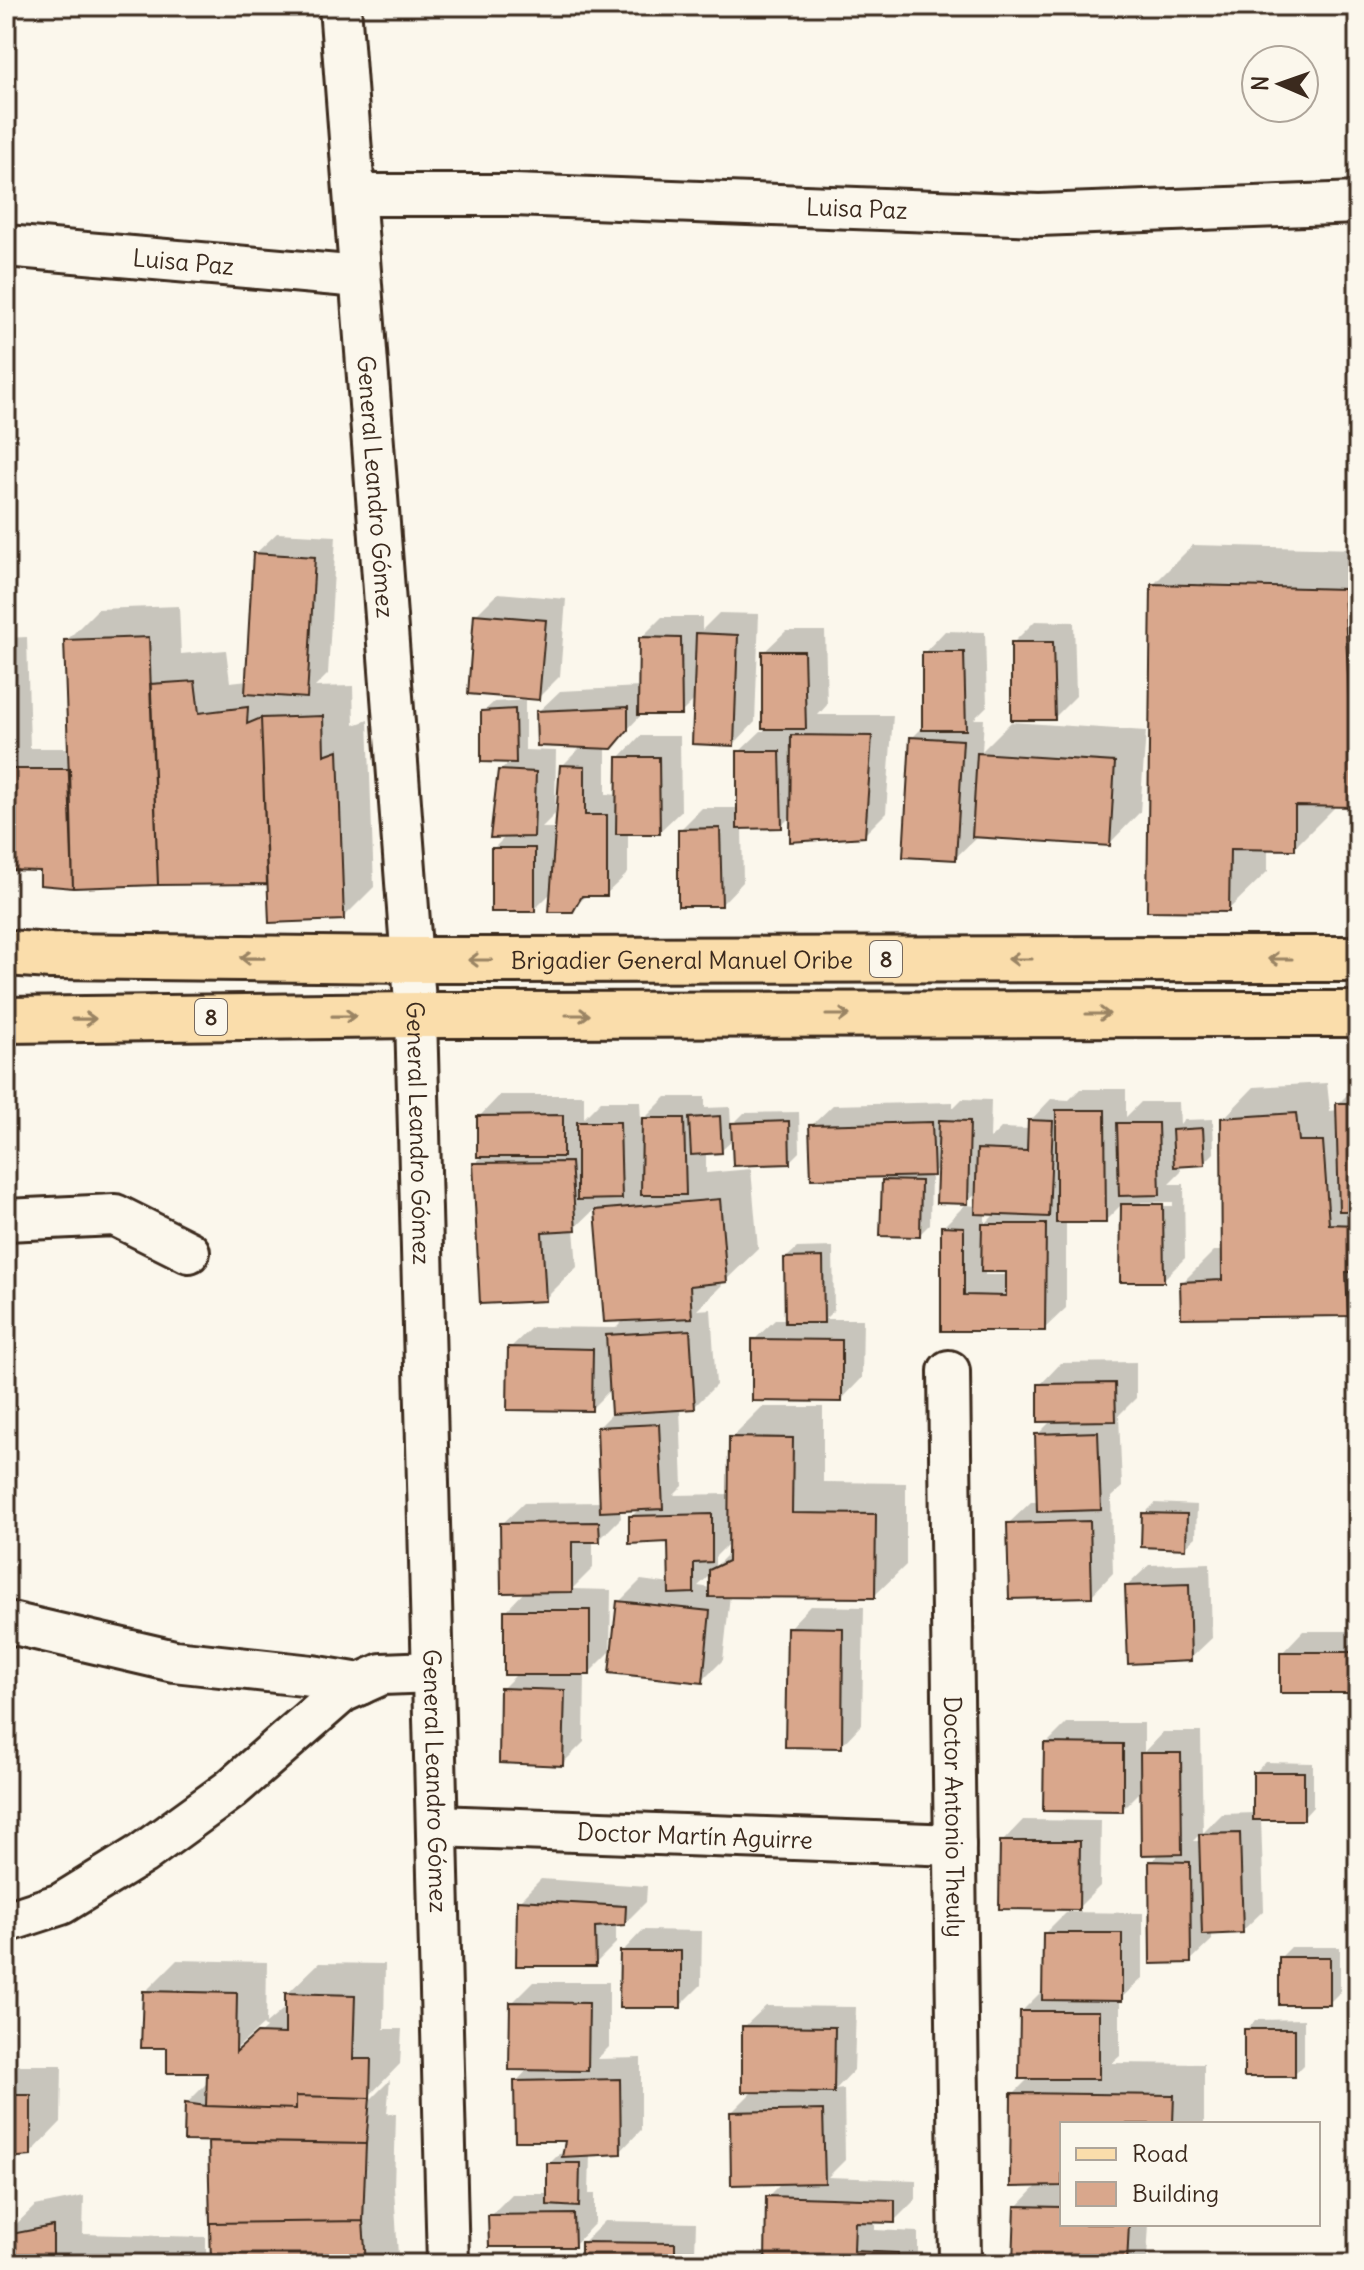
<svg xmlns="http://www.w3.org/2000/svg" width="1364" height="2270" viewBox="0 0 1364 2270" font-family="Delius,sans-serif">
	<rect width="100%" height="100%" fill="#fbf7ec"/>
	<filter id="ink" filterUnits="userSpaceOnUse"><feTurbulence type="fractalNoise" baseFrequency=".0125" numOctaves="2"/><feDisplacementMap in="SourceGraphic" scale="16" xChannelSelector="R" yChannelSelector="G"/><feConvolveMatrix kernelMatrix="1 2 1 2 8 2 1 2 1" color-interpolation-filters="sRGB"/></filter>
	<g filter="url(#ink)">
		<!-- shadow -->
		<path fill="#0003" fill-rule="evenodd" d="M277,533L336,536L328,674L315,687L353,686L354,725L368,720L374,887L343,918L269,882L74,886L42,869L6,868V638L27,637L30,748H70L66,641L98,609L179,606L181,654L226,650L230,682L248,680L255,554Z
			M1193,545L1358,549V801L1354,805H1334V808L1294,848H1268V871L1228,910L1153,585Z
			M498,593L566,599L560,676L538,698L476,615Z
			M719,613L759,614L755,722L734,744L695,699L681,713H643L611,747H606V794L618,795L619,758L640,736H680L681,811L659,832H628V873L606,894H588L572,910L553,891L534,910L493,849L506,836L500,771L511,761L483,712L494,702L525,700V750L556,751L555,814L541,828H557L562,766L582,746L538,712L560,691L640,687L641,638L662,617H702V630Z
			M1035,621L1074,622L1076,696L1054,718L1013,643Z
			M786,631H825L827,705L818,715H893L886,813L864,835L792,815L781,826L742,827L743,882L722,904L680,830L702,808H739V752L761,731H764V652Z
			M945,631L985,632L987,706L974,719H984L982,751L1011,722L1146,731L1140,812L1109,844L977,837L955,858L912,738L924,726V653Z
			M1327,1083L1330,1111L1338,1110V1104L1358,1084V1303L1347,1314L1182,1283L1214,1251H1223V1119L1254,1087Z
			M1080,1089H1126V1117L1141,1102H1179L1180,1125L1184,1120L1213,1119L1214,1153L1204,1163L1180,1165L1181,1172L1169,1184H1184L1185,1258L1163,1280H1122L1123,1203L1105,1221H1066V1308L1044,1329H943V1227L965,1205L977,1206L978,1192L967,1202L939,1167L931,1174L930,1224L919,1235L884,1181L890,1175L811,1126L833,1105L953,1102V1108L962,1099L991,1100L990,1139L1001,1128L1029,1129L1030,1121L1051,1099L1069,1100ZM1141,1202H1173V1206H1141ZM985,1213H996L985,1224ZM985,1270H1008V1275H985Z
			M500,1095H584V1118L601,1101H640L641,1122L666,1097H705V1108L730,1107L731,1126L744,1113L799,1112L800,1151L789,1162L734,1139L721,1151L706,1152V1173L751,1169L758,1249L726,1280L722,1281V1285L697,1310L711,1309L716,1385L694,1407L680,1408L683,1486L674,1495L730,1494L731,1438L762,1407H823V1482L906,1483V1565L874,1596L730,1595L723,1660L702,1681L619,1602L641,1580L671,1584L670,1540L631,1517L640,1508L620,1509L621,1518L599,1540H593V1568L572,1589L611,1590L610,1652L589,1673H585L584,1742L562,1764L502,1689L518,1673L506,1611L526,1590L502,1524L524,1503L602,1502L599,1427L613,1413L611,1389L591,1409L510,1348L532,1327L616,1328L625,1319L606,1320L597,1207L574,1229L577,1267L545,1299L475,1164L483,1155L479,1117ZM730,1542V1552L715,1567V1557ZM711,1574V1588L698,1586Z
			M833,1247L834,1310L825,1319H863L862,1378L841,1400L754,1340L776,1319H787L786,1258L797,1248Z
			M1136,1362V1398L1119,1415L1122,1487L1111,1497L1113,1573L1092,1595L1009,1523L1031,1502H1039L1037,1435L1052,1420L1040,1385L1061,1363Z
			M1155,1503L1197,1505L1196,1537L1185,1547L1144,1514Z
			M1210,1563L1212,1638L1190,1659L1127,1586L1149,1565Z
			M810,1606L864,1607L862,1724L841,1746L789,1628Z
			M1303,1631H1358V1691L1282,1653Z
			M1067,1723H1144V1752L1163,1732H1201L1203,1833L1222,1814L1255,1813V1773L1265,1762L1313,1763V1807L1303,1818H1261L1264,1910L1242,1931L1212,1932V1940L1190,1961L1151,1862L1160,1853L1142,1790L1122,1810L1046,1744ZM1201,1833V1841H1193Z
			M1023,1820L1101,1821L1100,1886L1078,1908L1002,1842Z
			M541,1879L647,1886L646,1902L624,1924H616V1943L595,1964L519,1901Z
			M1066,1912L1143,1913V1978L1120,1999V2056L1112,2063L1204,2064V2124H1062V2224H1149L1147,2258L1142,2264H1015L1017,2207L1039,2184L1013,2094L1030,2077L1022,2011L1044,1989L1045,1933Z
			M643,1930L702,1931L701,1985L680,2006L622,1952Z
			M1291,1947H1340V1992L1329,2003L1281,1957Z
			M177,1960L267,1962L266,2024L287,2006V1994L319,1963L385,1964L384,2029H402L400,2064L368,2097V2102L390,2080L387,2113L396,2114L394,2188L398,2256L390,2264H213L210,2140L186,2104L208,2082L209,2071L169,2046L145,1992ZM263,2025L266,2028L237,2054V2048Z
			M533,1982H609V2047L597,2059L641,2058V2130L620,2152L590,2153L589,2194H595V2223L574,2245L490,2216L512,2194H549V2164L559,2154H564L567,2139L516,2082L529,2068L512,2003Z
			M766,2006L856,2007L854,2070L835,2090L844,2089L845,2160L828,2177L916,2180V2199L894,2221H875V2230L918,2232V2253L907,2264H767L768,2197L783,2182L732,2112L754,2090L744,2027Z
			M1304,2019V2065L1294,2075L1246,2030L1256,2020Z
			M6,2065H62L61,2122L30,2154L6,2156Z
			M84,2196L83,2234L206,2237V2264H6V2234L35,2206Z
			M605,2221L696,2223L695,2253L684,2264H583V2243Z
			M724,2261V2264H694L695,2263Z"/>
		<!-- building -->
		<path fill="#d9a78c" stroke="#3b2a1e" stroke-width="2" d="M253,553L315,557L307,698L245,694Z
			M1151,584L1344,589L1354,807L1295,806V850L1230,849L1229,912L1147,911Z
			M474,614L546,620L539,700L468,694Z
			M696,633L738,635L734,746L692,744Z
			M149,637L158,885L73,888L64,640Z
			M639,637L681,638L682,715H638Z
			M1011,642H1053L1055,720H1011Z
			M762,651H804L806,729H762Z
			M922,652H964L966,730H922Z
			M195,681L199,713L248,707L247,724L261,718L267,884L158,885L150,684Z
			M628,707V730L612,749L537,746L536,711Z
			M515,709L516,763L481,762V711Z
			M323,716L324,755L338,750L344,920L269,923L261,718Z
			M791,735L872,736L865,837L790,842Z
			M910,737L963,740L956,860L903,857Z
			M737,751H780L782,828L737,829Z
			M977,753L1115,762L1110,846L972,837Z
			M617,757H659L660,834H616Z
			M560,765L585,766V815H607V896H582L573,912H549Z
			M6,769H70L73,888L40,885V871L6,870Z
			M498,770L536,772L534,837L490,838Z
			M720,828L722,906H678V829Z
			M491,848H535V912H491Z
			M1336,1103H1358V1211H1339Z
			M1056,1110H1105L1106,1223H1056Z
			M1296,1113L1299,1141H1323L1329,1224L1358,1225V1272H1346L1348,1316L1181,1318L1180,1282L1222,1280L1221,1118Z
			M563,1115V1157H477V1116Z
			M720,1116L722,1153L691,1155L689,1118Z
			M642,1118H684L686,1195H641Z
			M939,1120L970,1121L968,1204L936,1203Z
			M1028,1120L1053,1121L1049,1217L975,1214L977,1149L1027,1151Z
			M789,1121L790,1164L733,1166L731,1123Z
			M577,1122H620L622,1199L577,1200Z
			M932,1122L934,1176L811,1179L809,1125Z
			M1117,1123H1158L1160,1195L1119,1196Z
			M1203,1128L1205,1165L1174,1167L1172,1130Z
			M571,1162L576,1230L542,1232L546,1301L480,1304L473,1163Z
			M882,1180L921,1181L920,1237L880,1236Z
			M720,1199L727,1282L690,1286L692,1318L604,1322L595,1210Z
			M1121,1204H1163L1164,1282H1120Z
			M982,1224H1046L1045,1331H941V1226L964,1227V1295L1006,1296V1272H981Z
			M823,1257L824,1323H785L784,1258Z
			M690,1330L695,1409L611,1414L606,1335Z
			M752,1339L842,1340V1402L752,1401Z
			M508,1347L593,1349L592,1411L507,1410Z
			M1115,1383L1116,1421L1038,1422V1384Z
			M659,1424L663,1509L600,1512L597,1427Z
			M1098,1432L1101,1510L1037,1512L1035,1434Z
			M729,1437L793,1438L792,1513L876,1514L875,1598L709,1597V1570L728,1561Z
			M1142,1513L1187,1514L1186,1549L1141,1547Z
			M712,1514V1562L694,1563V1593L669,1594L668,1542L629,1544V1516Z
			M1090,1521L1092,1597L1009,1599L1007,1523Z
			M599,1522L600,1542H572V1592L501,1593L500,1523Z
			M1189,1584L1191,1661L1128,1664L1125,1586Z
			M617,1601L710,1611L703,1683L609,1673Z
			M504,1610H590V1675H504Z
			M787,1627L843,1628L842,1748L785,1747Z
			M1280,1652H1358V1693H1280Z
			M500,1688L565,1690L563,1766L499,1763Z
			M1044,1743L1123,1744V1812L1043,1811Z
			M1140,1753H1181L1182,1854L1141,1855Z
			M1253,1772H1304V1820H1253Z
			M1240,1833L1243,1933L1202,1935L1199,1834Z
			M1000,1841H1080L1079,1910L999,1909Z
			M1149,1861L1190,1862L1191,1963L1150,1964Z
			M517,1900L626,1906L625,1925L595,1927L596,1966H516Z
			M1043,1933H1122V2001L1042,2000Z
			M620,1951H681V2008H619Z
			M1279,1957H1330V2005H1279Z
			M143,1991L237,1993L236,2052L257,2033L285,2034V1993L355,1995L353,2059H371L370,2098L296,2096V2109L206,2106L207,2073H167V2048H141Z
			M510,2002L589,2003L588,2071L509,2070Z
			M1020,2011H1099V2079H1019Z
			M742,2026L835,2027L834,2093L742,2092Z
			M1244,2029H1295V2077H1244Z
			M620,2079L621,2154L562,2157L565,2141H515L514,2081Z
			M1011,2093L1174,2095L1173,2124H1062V2186L1010,2187Z
			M6,2095H31V2156L6,2158Z
			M296,2096L370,2098L366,2144L184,2141L185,2103L206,2106L296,2109Z
			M823,2110L825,2183L731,2185L730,2112Z
			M208,2141L366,2144L363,2221L210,2223Z
			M547,2163H580L579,2207L547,2205Z
			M766,2196L895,2200V2223L855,2222L854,2251L898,2253V2264H765Z
			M1015,2206L1062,2207V2224H1129L1127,2264H1013Z
			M574,2214L575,2247H489L488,2215Z
			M363,2221L366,2264H211L210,2223Z
			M53,2226V2264H6V2235Z
			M581,2242L675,2243V2264H581Z"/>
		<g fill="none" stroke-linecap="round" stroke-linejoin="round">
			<defs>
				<g id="minor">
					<path id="s1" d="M340,6L416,1015L448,2264"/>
					<path id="s2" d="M355,195H513L1039,215L1358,203"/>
					<path id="s3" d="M6,246L360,277"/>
					<path d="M6,1220L115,1215L189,1252"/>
					<path id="s4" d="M949,1371L960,2264"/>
					<path d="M6,1622L174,1661L312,1676L360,1684"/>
					<path id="s5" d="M437,1826L955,1845"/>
					<path d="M6,1922L61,1904L142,1854L230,1790L342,1692L382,1674L433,1672"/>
				</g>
				<g id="primary">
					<path id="s6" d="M6,953L51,956L414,960L1358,959"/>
					<path d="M6,1020L416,1015L1358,1014"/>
				</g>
			</defs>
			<!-- minor casing -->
			<use href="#minor" stroke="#3b2a1e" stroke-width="46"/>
			<!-- primary casing -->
			<use href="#primary" stroke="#3b2a1e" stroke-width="50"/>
			<!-- minor -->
			<use href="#minor" stroke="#fbf7ec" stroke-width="40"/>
			<!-- primary -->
			<use href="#primary" stroke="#faddab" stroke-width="44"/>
		</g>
		<!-- one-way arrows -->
		<defs><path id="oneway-shaft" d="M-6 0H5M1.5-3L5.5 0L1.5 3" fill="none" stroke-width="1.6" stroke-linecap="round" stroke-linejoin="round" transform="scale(2)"/></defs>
		<g stroke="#9a8464">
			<use href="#oneway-shaft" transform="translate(252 958) rotate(-179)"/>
			<use href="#oneway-shaft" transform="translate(1020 959) rotate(180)"/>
			<use href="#oneway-shaft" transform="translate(1280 959) rotate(180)"/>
			<use href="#oneway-shaft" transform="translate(480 960) rotate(180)"/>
			<use href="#oneway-shaft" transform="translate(1098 1014)"/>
			<use href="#oneway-shaft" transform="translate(578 1015)"/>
			<use href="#oneway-shaft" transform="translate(838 1015)"/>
			<use href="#oneway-shaft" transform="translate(344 1016) rotate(-1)"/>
			<use href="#oneway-shaft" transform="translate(84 1019) rotate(-1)"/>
		</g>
	</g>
	<g text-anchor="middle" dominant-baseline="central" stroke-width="8" stroke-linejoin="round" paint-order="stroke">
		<!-- shield labels -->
		<g fill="#fbf7ec" stroke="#75685c" stroke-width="2">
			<rect x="870" y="941" width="32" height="36" rx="6"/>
			<rect x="195" y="999" width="32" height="36" rx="6"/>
		</g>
		<g font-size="22" font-weight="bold" fill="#3b2a1e">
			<text x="886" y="959">8</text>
			<text x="211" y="1017">8</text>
		</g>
		<!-- street labels -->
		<g font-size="24" fill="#3b2a1e" stroke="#fbf7ec">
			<text stroke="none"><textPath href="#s2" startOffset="502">Luisa Paz</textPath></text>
			<text stroke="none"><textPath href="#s3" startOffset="178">Luisa Paz</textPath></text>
			<text stroke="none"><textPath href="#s1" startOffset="482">General Leandro Gómez</textPath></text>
			<text stroke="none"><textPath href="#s6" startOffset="676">Brigadier General Manuel Oribe</textPath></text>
			<text stroke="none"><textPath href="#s1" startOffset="1130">General Leandro Gómez</textPath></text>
			<text stroke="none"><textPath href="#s1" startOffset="1778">General Leandro Gómez</textPath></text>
			<text stroke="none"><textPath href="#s4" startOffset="446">Doctor Antonio Theuly</textPath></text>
			<text stroke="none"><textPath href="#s5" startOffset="258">Doctor Martín Aguirre</textPath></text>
		</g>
	</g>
	<!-- margin -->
	<rect width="1364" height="2270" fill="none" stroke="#fbf7ec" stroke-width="32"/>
	<rect x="16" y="16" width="1332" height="2238" fill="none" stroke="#3b2a1e" stroke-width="3" filter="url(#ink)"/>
	<!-- legend -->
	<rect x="1060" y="2122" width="260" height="104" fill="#fbf7ec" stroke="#aea59a" stroke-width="2"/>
	<rect x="1076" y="2148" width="40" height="12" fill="#faddab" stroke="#aea59a" stroke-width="2"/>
	<text x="1132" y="2162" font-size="24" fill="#3b2a1e">Road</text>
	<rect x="1076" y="2182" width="40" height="24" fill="#d9a78c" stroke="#aea59a" stroke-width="2"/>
	<text x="1132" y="2202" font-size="24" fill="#3b2a1e">Building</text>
	<!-- north arrow -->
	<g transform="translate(1280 84) rotate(272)"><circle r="38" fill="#fbf7ec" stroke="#aea59a" stroke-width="2"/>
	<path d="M0-6L14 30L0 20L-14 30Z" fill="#3b2a1e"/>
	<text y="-12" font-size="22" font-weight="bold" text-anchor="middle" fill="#3b2a1e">N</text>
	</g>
</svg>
